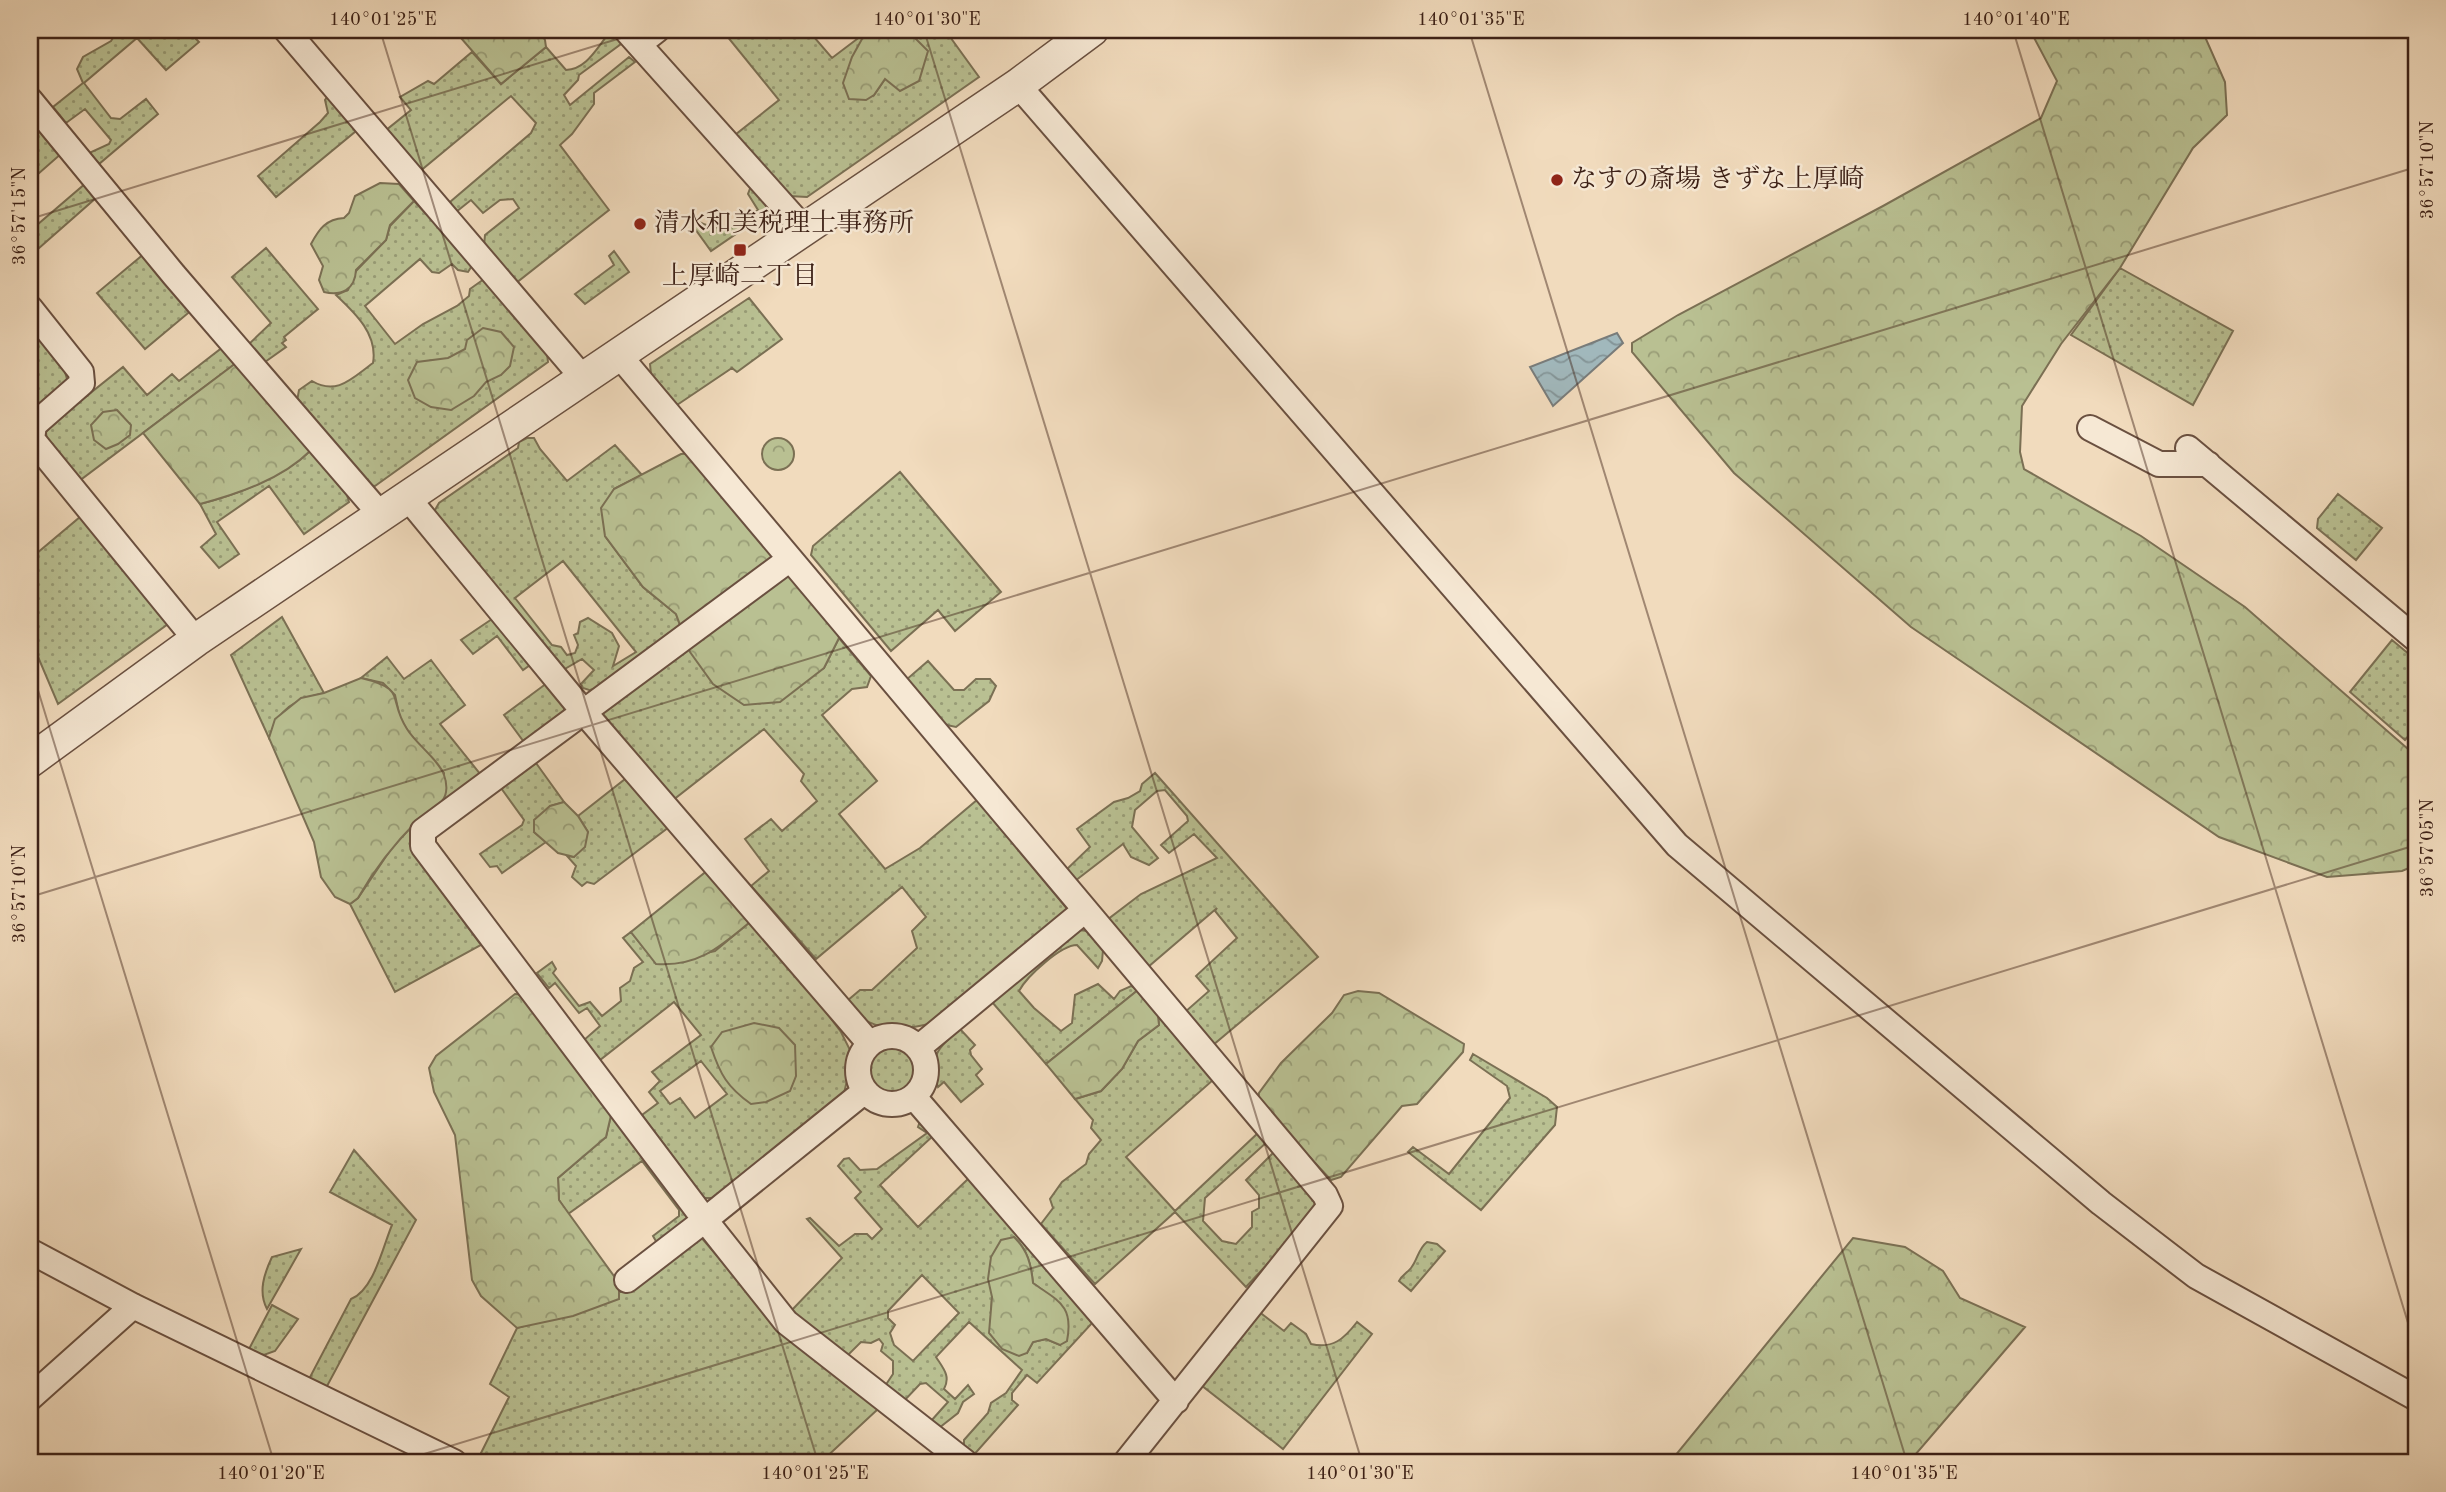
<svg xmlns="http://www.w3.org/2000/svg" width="2446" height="1492" viewBox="0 0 2446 1492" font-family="'Old Standard TT','Noto Serif JP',serif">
	<defs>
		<pattern id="grass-dots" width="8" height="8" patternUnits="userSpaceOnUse" patternTransform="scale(1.75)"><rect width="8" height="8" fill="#b9c092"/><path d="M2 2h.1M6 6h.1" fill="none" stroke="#989c76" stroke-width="1.8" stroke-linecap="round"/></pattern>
		<pattern id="forest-crowns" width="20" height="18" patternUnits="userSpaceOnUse" patternTransform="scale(1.75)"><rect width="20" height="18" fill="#b9c092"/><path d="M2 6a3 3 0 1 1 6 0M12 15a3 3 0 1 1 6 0" fill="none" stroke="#989c76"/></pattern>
		<pattern id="water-waves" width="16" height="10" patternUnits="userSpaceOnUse" patternTransform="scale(1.75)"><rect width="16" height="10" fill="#a1b8bc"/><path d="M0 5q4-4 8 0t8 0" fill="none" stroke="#849598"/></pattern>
	</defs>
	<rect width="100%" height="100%" fill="#f1dbbd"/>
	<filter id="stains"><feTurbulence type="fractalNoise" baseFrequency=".00286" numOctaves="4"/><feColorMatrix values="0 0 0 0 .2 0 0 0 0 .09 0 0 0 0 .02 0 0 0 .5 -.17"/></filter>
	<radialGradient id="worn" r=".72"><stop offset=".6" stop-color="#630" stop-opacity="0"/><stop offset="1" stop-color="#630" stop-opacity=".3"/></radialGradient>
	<!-- grass -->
	<path fill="url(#grass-dots)" stroke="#7b7054" stroke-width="2" fill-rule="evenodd" d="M118,30H187L199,42L166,70L137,38L84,83L111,118L120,119L146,99L158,114L99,164L89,153L109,144L111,140L85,109L66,123L53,107L83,83L77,69L83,57L111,41Z
		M722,30H808L832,58L869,30H877L862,39L874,95L885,79L908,32L900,30H945L979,77L807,197L789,196L735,135L779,100Z
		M611,31L621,44L579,75L578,80L564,95L570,105L629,57L635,62L594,93V104L572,134L560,145L609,210L516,283L484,246L485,235L519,208L513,199L500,200L483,213L471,200L456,212L450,202L531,133L536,123L511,96L419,172L385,131L411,110L400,97L428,81L434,84L472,52L501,84L546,47L566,70C588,69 598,45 611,31Z
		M328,96L356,131L276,197L258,176L320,122L328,113L325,100Z
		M30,116L62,153L30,181Z
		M86,183L97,197L30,256V231Z
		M751,186L771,210L711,251L693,226L699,222C724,235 737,223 758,210L748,194Z
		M414,201L473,264L468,272L458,270L452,264L439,273L432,272L420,259L365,306L395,344L423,324L457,306L469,296L470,289L484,279L547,354L548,362L375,486L366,485L297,401L299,390L312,381C337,396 352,378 373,363C378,334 355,313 336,295L348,290L356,271L386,240L390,226Z
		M266,248L318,309L284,337L286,340L282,343L286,347L265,362L249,344L271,323L232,277Z
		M614,251L629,272L585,304L575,294L614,265L609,256Z
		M145,253L193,309L145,349L97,293Z
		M2120,268L2233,331L2193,405L2071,335Z
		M749,298L782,339L737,372L732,368L677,405L651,374L650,364Z
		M30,327L65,372L67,379L64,385L30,412Z
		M223,347L236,363L79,481L47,442L46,432L53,423L123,367L147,395L172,374L179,381Z
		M527,438H534L540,449L567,481L615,445L642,475L614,489L605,536L643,587L676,614L681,628L592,691L583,688L581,684L594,670L582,659L563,670L436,517L435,510L439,503L518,448L519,442ZM563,561L636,652L613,666L619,646L612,633L588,618L580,622L578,633L574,635L578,645L575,653L567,655L561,647L552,645L515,598Z
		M310,451L347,495L349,502L304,534L269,486L217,522L239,554L219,568L201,547L216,534L200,504C236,495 283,477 310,451Z
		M900,472L1001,592L955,631L938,610L891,651L811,555L813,546Z
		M2338,494L2382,528L2356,560L2317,528L2318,519Z
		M80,517L168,624L58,704L30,638V559Z
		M282,617L324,693C294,700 279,708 269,738L231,655Z
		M492,619L530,665L523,670L497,636L473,654L461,640Z
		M839,638L871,676L867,687L852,689L822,715L877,781L839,814L885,869L920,848L977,800L1069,911L932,1023C912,1029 880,1032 862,1018C856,1014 851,1007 847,1001L860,990H872L917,948L912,931L926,917L902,887L816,959L751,886L769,871L745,839L771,819L782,831L817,801L801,781L804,774L764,729L673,800L601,712L687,646L824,668Z
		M2392,640L2416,660V727L2405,740L2350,692Z
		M387,657L404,679L431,660L465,705L440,724L481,775L442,802L444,773L409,733L400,718L395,695L383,683L361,678Z
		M928,661L954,690H964L976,679H990L996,686L989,701L956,727L942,724L906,680Z
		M547,683L564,703V714L524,742L504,715Z
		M536,763L564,802L550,806L534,832L546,842L502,873L497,866L490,867L480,854L522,825L524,820L501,788Z
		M1155,773L1318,957L1213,1045L1185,1012L1209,991L1196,976L1237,938L1215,911L1217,908L1148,967L1107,920L1141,894L1217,858L1194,834L1169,853L1161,845L1188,821L1187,816L1165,790L1157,791L1135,810L1132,827L1158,858L1149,865L1131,857L1123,844L1075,881L1065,871L1090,847L1077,829L1114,802L1128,798L1140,791L1142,784Z
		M629,776L669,827L594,884L587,882L582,886L572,877L576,866L567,856L574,857L588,832L578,816Z
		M411,827L413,848L423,866L481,945L395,992L350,904L358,898L391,849Z
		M750,922L805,984L841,1032L853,1056L844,1093L718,1198H704L642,1115L658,1103L649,1092L660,1081L652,1072L701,1035L674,1002L600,1060L584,1040L600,1026L587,1008L579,1013L555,983L549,988L537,973L552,962L556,969L553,973L579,1006L590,1002L602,1016L621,1001L620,988L630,981L634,968L643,962L623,938L631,932L657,964L715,951ZM701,1061L727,1094L695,1118L680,1098L670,1104L660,1091Z
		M1078,930L1088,931L1103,950L1102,961L1098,968L1077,945C1061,945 1027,976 1019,991L1034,1008L1061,1031L1072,1023L1075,995L1098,984L1114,999L1120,991L1131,986L1138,990L1046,1064L992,1002Z
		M1158,1016L1213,1080L1126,1157L1175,1211L1258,1133L1267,1142L1205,1198L1203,1221L1222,1241L1236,1244L1252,1227V1212L1259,1208V1195L1246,1180L1274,1152L1311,1194L1316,1207L1312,1216L1246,1287L1175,1212L1095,1284L1041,1224L1053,1208L1050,1199L1062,1182L1086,1164L1089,1154L1101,1140L1091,1128L1093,1120L1075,1099L1101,1091L1122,1069L1138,1041L1159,1025Z
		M960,1029L975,1045L970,1050L971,1055L982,1069L976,1075L983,1084L961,1102L944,1082L938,1087C927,1058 939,1046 960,1029Z
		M889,1044C926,1048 927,1089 891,1096L874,1090C858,1071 865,1049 889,1044Z
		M1473,1054L1547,1098L1557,1107L1555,1125L1481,1210L1408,1152L1413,1147L1449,1174L1510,1098L1507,1086L1470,1060Z
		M612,1111L687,1209V1220L657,1243L653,1236L679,1216V1210L642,1161L568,1214L559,1200L558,1178L606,1137Z
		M920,1121L935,1134L880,1185L918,1227L969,1178L1093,1322L1037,1383L1027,1375L1012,1393V1400L1018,1405L972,1457L964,1448V1440L988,1413L991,1403L1006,1393L1022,1370L969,1322L936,1357C943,1368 951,1376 944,1389L955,1399L968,1385L974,1394L963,1402L958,1413L939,1428L931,1421L948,1402L926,1383L920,1384L904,1401L885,1386L893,1374V1361L881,1351L883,1344L879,1339L871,1343L861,1342L847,1356L791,1311L842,1258L807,1219L810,1218L839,1246L855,1234H867L872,1239L882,1229L855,1198L861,1192L838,1166L844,1159L849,1158L860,1170L877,1169L927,1133L918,1127ZM1014,1237C1028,1251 1031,1264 1033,1283L1044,1291L1060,1345L1046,1339L1033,1342L1027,1353L990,1333L992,1297ZM922,1275L959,1313L913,1361L894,1345L890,1333L895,1325L888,1318V1311Z
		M354,1150L416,1220L326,1388L309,1379L351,1299C374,1290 383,1246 392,1225L330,1192Z
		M700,1236L778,1327L878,1409L821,1462L477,1461L509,1397L490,1384L517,1328L577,1311L625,1290Z
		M1427,1242L1437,1244L1445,1251L1411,1291L1399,1281C1402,1275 1407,1273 1411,1268C1418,1259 1418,1249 1427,1242Z
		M301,1249L267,1309C258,1292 264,1274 272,1257Z
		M272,1305L298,1319L275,1351L261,1356L248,1351Z
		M1258,1311L1284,1331L1291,1323L1306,1334L1311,1344C1333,1349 1344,1339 1357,1322L1372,1334L1283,1449L1201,1385Z"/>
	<!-- forest -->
	<path fill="url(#forest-crowns)" stroke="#7b7054" stroke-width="2" d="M454,30H539L545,40L546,47L501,84Z
		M877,30L908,31L928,51L919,81L900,91L885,79L874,95L866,100L849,99L843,83L852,57L862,39Z
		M2030,30H2202L2225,82L2227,115L2193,148L2120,268L2061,344L2022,406L2020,452L2024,469L2141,536L2245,607L2416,756V865L2402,871L2327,877L2219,837L1911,627L1734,473L1632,352V343L1678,315L1883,206L2041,118L2057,81Z
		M380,183L399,184L414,201L390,225L386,240L356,270C355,290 341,296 324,292L319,280L323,266L311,244C319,229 326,219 344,218L349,213L355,196Z
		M483,328L501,332L514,347L510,366L501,375L486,382L474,396L451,410L431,407L415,398L408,380L417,362L448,358L465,349L467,340Z
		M236,363L310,451C282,479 238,494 200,504L143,433Z
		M117,410L131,425L130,435L118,444L106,449L94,440L91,425L103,412Z
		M762 454a16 16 0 1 1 32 0a16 16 0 1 1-32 0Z
		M695,453L834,618L839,638L824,668L780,702L744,705L713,684L690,652L676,614L643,587L605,536L601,508L614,489L681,454Z
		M361,678C408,689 387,698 407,729C416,744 439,760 444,775C447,783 448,794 442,801C437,809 424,814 417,821C394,844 374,870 358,898L350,904L335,897L321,877L314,842L269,738L275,719L301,698L324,693Z
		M564,802L578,816L588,832L585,847L574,857L558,853L534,832V820L550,806Z
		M708,870L750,922C720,947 698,967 656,964L631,932Z
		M1138,990L1158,1016L1159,1025L1138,1041L1122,1069L1101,1091L1075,1099L1046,1064Z
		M1358,991L1379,993L1464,1044L1463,1052L1417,1104L1402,1106L1341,1177L1331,1180L1258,1102L1259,1093L1281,1063L1332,1013L1344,995Z
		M515,994L525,995L612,1111L606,1137L558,1178L559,1200L619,1283V1299L573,1316L517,1328L481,1296L472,1280L455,1135L434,1092L429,1068L436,1056Z
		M754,1023L779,1028L795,1045L796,1076L790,1091L766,1102L751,1104C727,1087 720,1074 711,1047L722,1032Z
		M1014,1237C1028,1251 1031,1264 1033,1283C1058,1301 1074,1305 1067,1341L1060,1345L1046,1339L1033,1342L1027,1353L1019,1356L1002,1349L989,1333L992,1297L988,1279L991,1257L1001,1240Z
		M1853,1238L1905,1247L1943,1271L1960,1298L2025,1327L1909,1462H1670Z"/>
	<!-- water -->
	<path fill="url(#water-waves)" stroke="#797c7a" stroke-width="2" d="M1617,333L1623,343L1553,406L1530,367Z"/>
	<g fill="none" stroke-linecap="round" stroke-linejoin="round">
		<defs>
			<path id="minor" d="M286,30L583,378
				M626,30L804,229
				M639,44L657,30
				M1018,85L1677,845L2101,1203L2196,1276L2416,1398
				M30,100L174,275L381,515
				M30,308L81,372L82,383L34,425L32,439L196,640
				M618,354L1325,1195L1330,1206L1126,1462
				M2090,428L2159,464H2208
				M2188,448L2416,639
				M407,497L583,711L870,1044
				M790,559L423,831V846L705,1220L786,1322L965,1462
				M858 1070a34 34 0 1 1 68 0a34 34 0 1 1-68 0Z
				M918,1048L1084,911
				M914,1097L1176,1401
				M30,1251L133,1306L454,1462
				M627,1280L705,1220L865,1091
				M30,1398L133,1306"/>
			<path id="tertiary" d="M30,761L196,640L1018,85L1092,30"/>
		</defs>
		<!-- minor casing -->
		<use href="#minor" stroke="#6a5040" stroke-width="28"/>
		<!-- tertiary casing -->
		<use href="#tertiary" stroke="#6a5040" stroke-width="35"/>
		<!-- minor -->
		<use href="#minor" stroke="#f6e8d4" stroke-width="24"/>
		<!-- tertiary -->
		<use href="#tertiary" stroke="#f6e8d4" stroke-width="32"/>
	</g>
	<!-- ticks -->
	<path fill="none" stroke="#3d2117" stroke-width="2" stroke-opacity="0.45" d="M380,30L818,1462M924,30L1362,1462M1469,30L1907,1462M2013,30L2416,1349M30,219L647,30M30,664L274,1462M30,897L2416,167M398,1462L2416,845"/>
	<!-- markers -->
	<g fill="#8f2418" stroke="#f6e8d4" stroke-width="2.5">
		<circle cx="1557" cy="180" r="7"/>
		<circle cx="640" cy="224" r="7"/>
		<rect x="733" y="243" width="14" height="14" rx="3.5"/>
	</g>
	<g text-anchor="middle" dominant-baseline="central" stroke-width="5" stroke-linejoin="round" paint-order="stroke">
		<!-- poi labels -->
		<g font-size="26" fill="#3d2117" stroke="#f6e8d4" text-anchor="start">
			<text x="1571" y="180">なすの斎場 きずな上厚崎</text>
			<text x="654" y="224">清水和美税理士事務所</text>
			<text x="740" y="277" text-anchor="middle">上厚崎二丁目</text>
		</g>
	</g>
	<!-- margin -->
	<rect width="2446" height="1492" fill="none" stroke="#f1dbbd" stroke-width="77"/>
	<rect x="38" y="38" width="2370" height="1416" fill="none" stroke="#3d2117" stroke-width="2.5"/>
	<g font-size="18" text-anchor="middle" fill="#3d2117">
		<text x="383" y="25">140°01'25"E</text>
		<text x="927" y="25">140°01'30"E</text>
		<text x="1471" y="25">140°01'35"E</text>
		<text x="2016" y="25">140°01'40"E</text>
		<text transform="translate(2427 170) rotate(-90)" y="6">36°57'10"N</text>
		<text transform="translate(19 216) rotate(-90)" y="6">36°57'15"N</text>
		<text transform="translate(2427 848) rotate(-90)" y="6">36°57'05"N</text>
		<text transform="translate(19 894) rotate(-90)" y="6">36°57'10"N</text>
		<text x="271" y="1479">140°01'20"E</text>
		<text x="815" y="1479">140°01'25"E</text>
		<text x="1360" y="1479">140°01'30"E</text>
		<text x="1904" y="1479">140°01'35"E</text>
	</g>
	<rect width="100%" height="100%" filter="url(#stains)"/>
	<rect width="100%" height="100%" fill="url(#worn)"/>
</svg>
